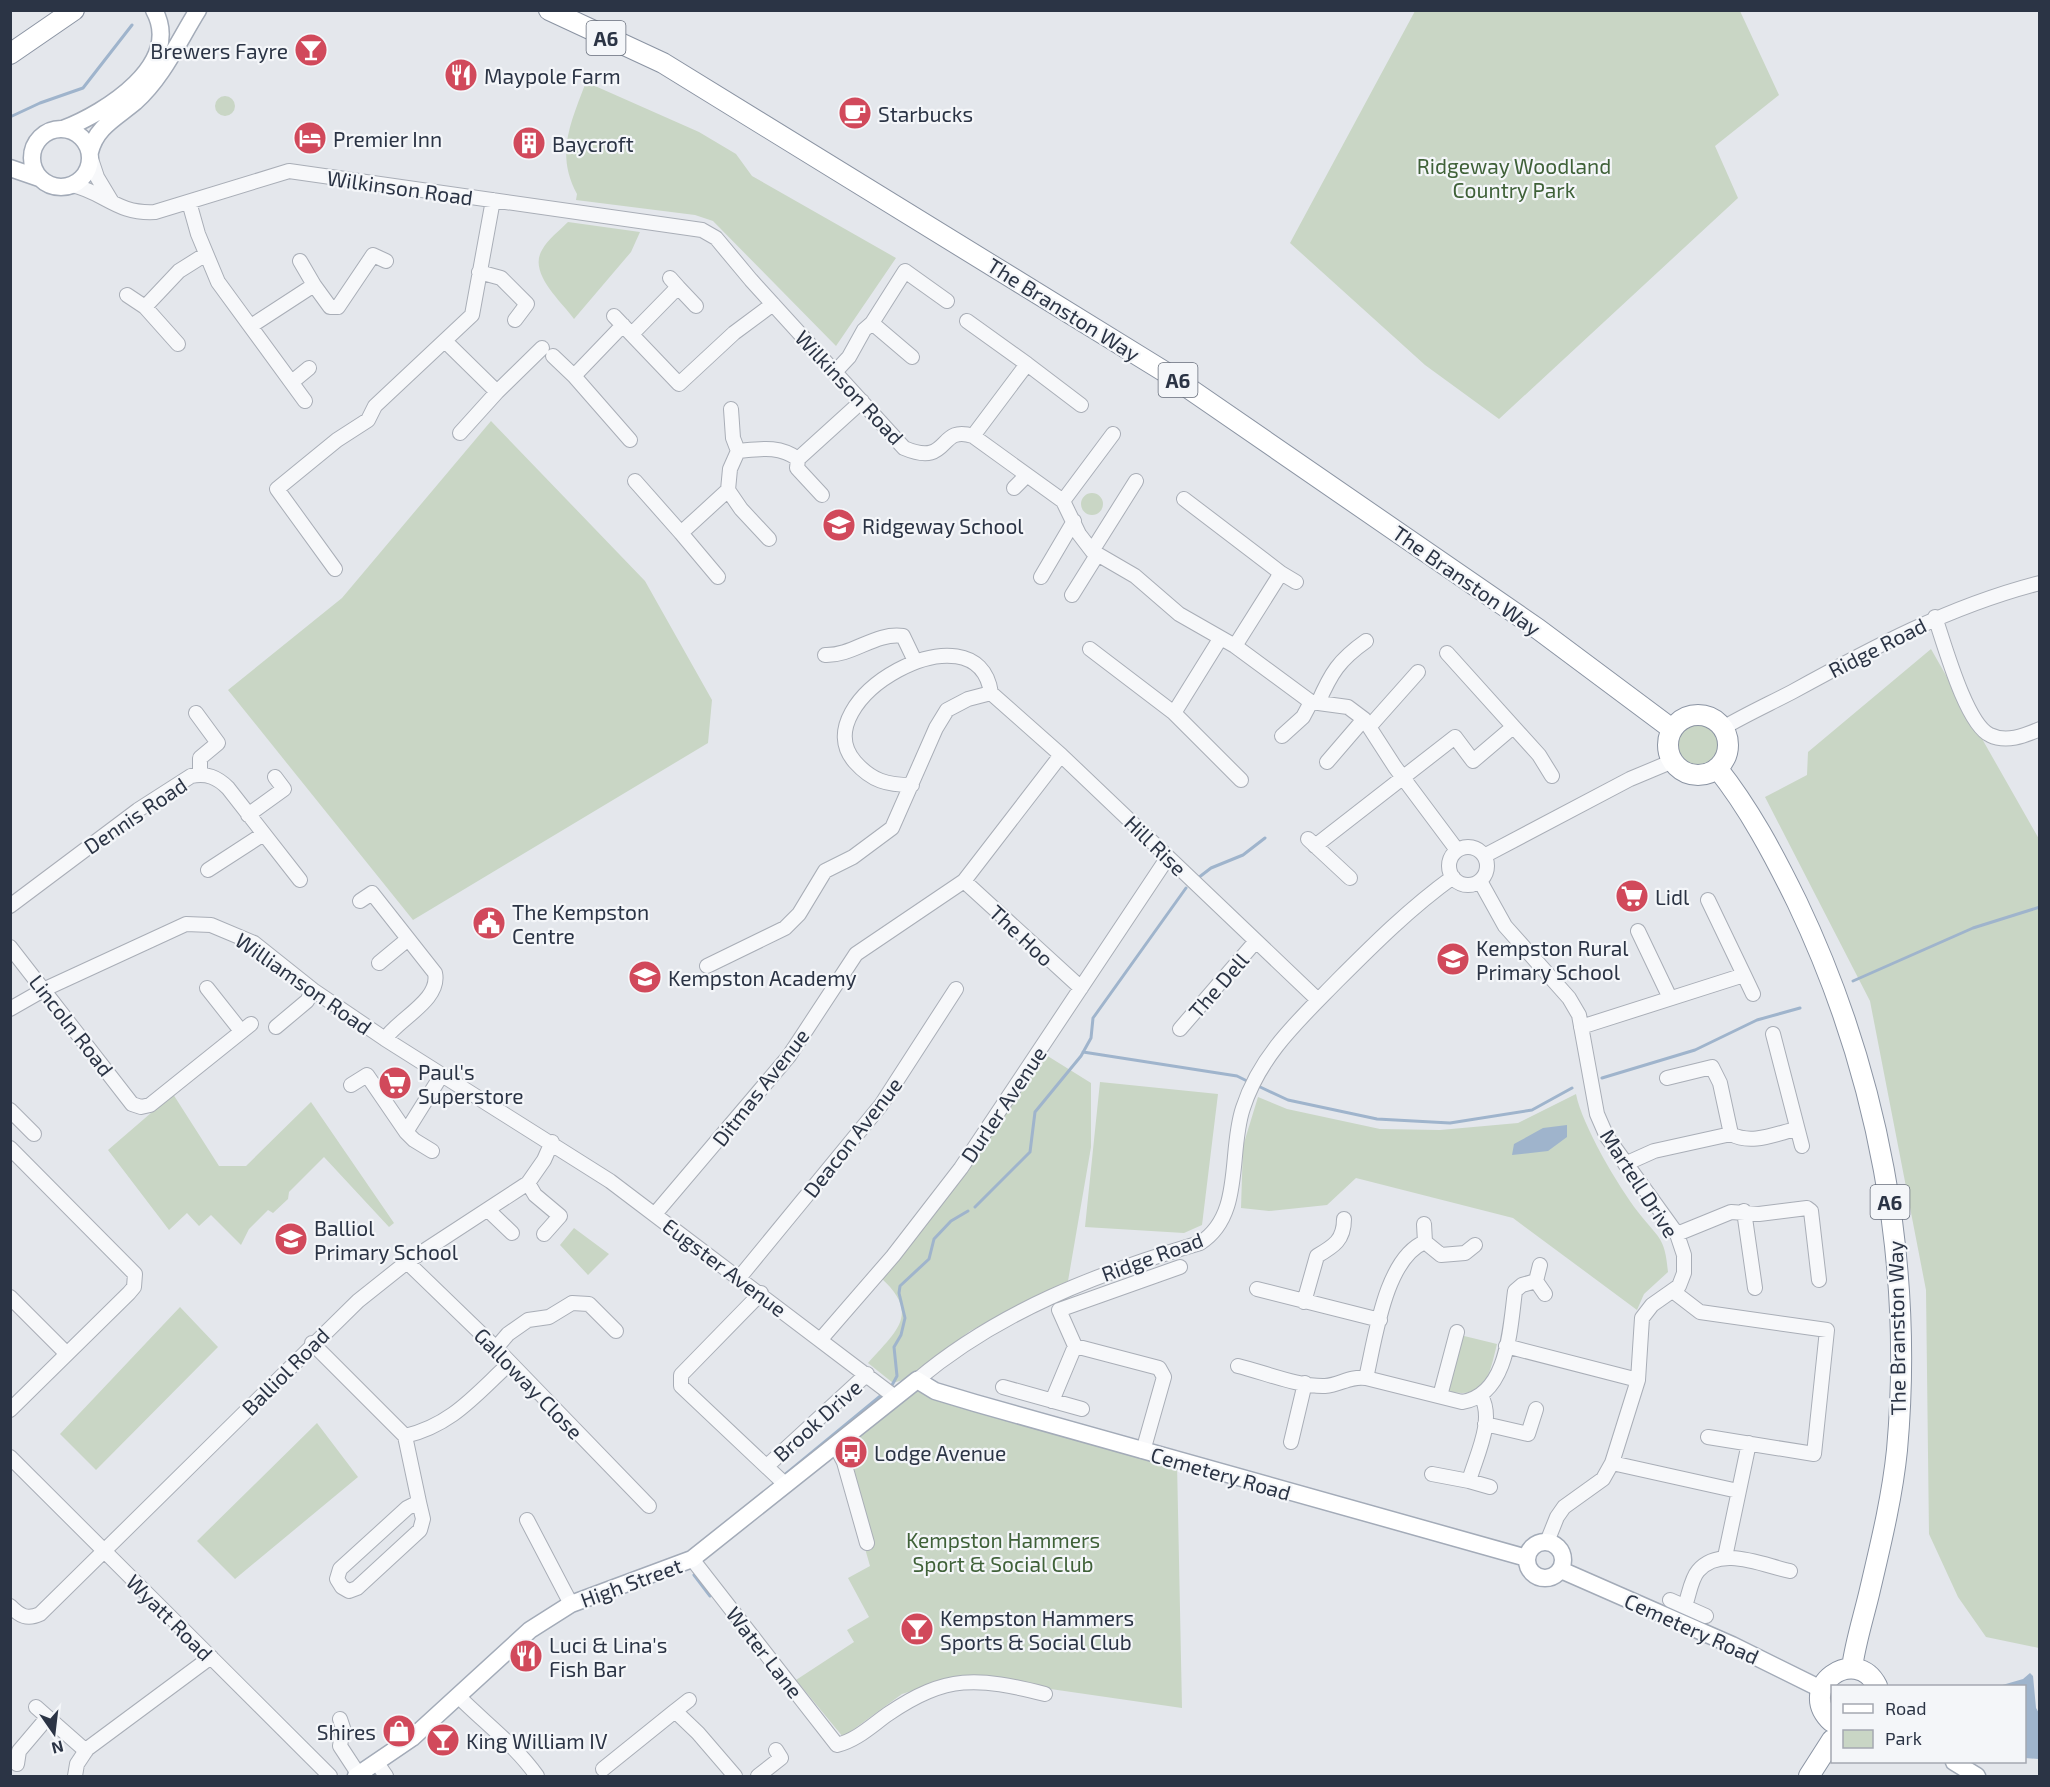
<svg xmlns="http://www.w3.org/2000/svg" width="2050" height="1787" viewBox="0 0 2050 1787" font-family="'Exo 2',sans-serif">
	<rect width="100%" height="100%" fill="#e4e7ec"/>
	<!-- green -->
	<path fill="#c9d6c5" d="M1415,11H1740L1779,95L1715,146L1738,198L1499,419L1425,365L1290,243Z
		M586,82L699,132L736,154L752,176L896,258L836,346L713,221L695,215L576,200L577,194C555,154 571,122 586,82Z
		M215 106a10 10 0 1 1 20 0a10 10 0 1 1-20 0Z
		M568,222L640,232L631,252L574,319C561,301 528,273 542,250C548,239 559,231 568,222Z
		M491,421L645,581L712,700L708,743L413,920L228,690L342,598Z
		M1081 504a11 11 0 1 1 22 0a11 11 0 1 1-22 0Z
		M1931,649L2039,839V1648L1986,1637L1958,1597L1929,1534L1926,1290L1870,1001L1765,797L1807,775L1808,752Z
		M1673 745a23 23 0 1 1 46 0a23 23 0 1 1-46 0Z
		M1046,1055L1091,1083V1147L1068,1281L970,1331L906,1379L893,1383L868,1363C897,1330 921,1314 880,1277Z
		M1100,1082L1218,1094L1202,1225L1184,1233L1085,1227Z
		M173,1094L219,1166H246L311,1102L394,1223L389,1227L324,1157L289,1192L288,1199L273,1213L268,1210L249,1229L241,1245L211,1215L199,1226L187,1213L169,1230L108,1150Z
		M1576,1094C1582,1125 1618,1186 1638,1212C1658,1238 1665,1236 1668,1272L1644,1294L1637,1310L1513,1218L1356,1178L1327,1205L1269,1211L1241,1208L1243,1146L1258,1097L1287,1109L1380,1129L1440,1130L1518,1123Z
		M574,1228L609,1254L588,1275L560,1245Z
		M180,1307L218,1347L96,1470L60,1434Z
		M1460,1335L1497,1344C1489,1376 1486,1400 1447,1391Z
		M916,1391L1177,1462L1182,1708L1002,1682L951,1679L902,1694L843,1737L796,1680L854,1642L847,1630L869,1617L848,1578L870,1566L841,1464L833,1452Z
		M317,1423L358,1477L235,1579L197,1541Z"/>
	<!-- water -->
	<path fill="#9fb4cc" d="M1567,1125V1137L1548,1151L1512,1155L1514,1144L1543,1128Z
		M2030,1673L2033,1676L2036,1708L2039,1713V1759L2025,1758L2024,1686H1999L2023,1679Z"/>
	<g fill="none" stroke-linecap="round" stroke-linejoin="round">
		<!-- stream -->
		<path stroke="#9fb4cc" stroke-width="3" d="M10,117L40,103L83,88L132,25
			M1198,878L1211,868L1243,855L1265,838
			M1853,981L1973,928L2040,907
			M1083,1052L1237,1076L1249,1082
			M1602,1078L1695,1050L1757,1020L1800,1008
			M1258,1086L1288,1100L1377,1119L1450,1123L1532,1110L1572,1088
			M975,1207L1030,1152L1035,1112L1081,1056L1091,1038L1093,1018L1186,888
			M891,1387L897,1376L894,1347L901,1335L905,1318L899,1293L900,1286L929,1259L934,1239L951,1221L968,1211
			M782,1477L884,1393
			M694,1575L710,1596"/>
		<defs>
			<path id="minor" d="M90,156L97,177L112,202
				M72,185C106,193 116,214 155,212L289,171L702,230L716,238L751,280L904,448C951,468 937,424 973,436L1063,501L1079,534L1092,551L1135,576L1179,614L1235,646L1311,702L1348,707L1364,719L1395,767L1457,850
				M189,202L198,234L218,282L305,401
				M300,261L314,285
				M479,272L501,278L527,304L515,320
				M678,287L696,306
				M127,295L145,307
				M614,316L679,384L734,333L773,304
				M967,321L1027,364
				M872,323L912,357
				M251,326L314,285L330,307H338L373,255L386,261
				M632,334L678,287L670,278
				M445,341L497,392L460,433
				M178,344L145,307L179,271L206,254
				M553,356L574,376L630,440
				M835,372L849,357L864,330L872,323L905,271L947,301
				M574,376L623,325
				M292,382L309,368
				M497,392L542,348
				M731,409L733,438L738,451
				M973,436L1027,364L1081,405
				M798,459L797,468L822,495
				M635,481L681,533L728,490L730,469L738,451C760,449 779,445 798,459L862,401
				M1014,488L1027,475
				M728,490L741,509L769,539
				M1184,499L1281,573L1235,646
				M1063,501L1113,434
				M681,533L718,577
				M1092,551L1136,481
				M335,569L277,489L337,440L368,420L375,406L472,315L493,200
				M1281,573L1296,582
				M1041,577L1074,521
				M1072,595L1097,555
				M1935,617C1944,643 1966,724 1990,735C2006,743 2024,736 2040,729
				M1090,649L1174,713L1220,639
				M1447,653L1539,755L1552,776
				M825,655C853,656 875,632 903,636L915,661
				M991,693L1061,755L1318,1000
				M1318,703C1331,673 1339,660 1366,641
				M196,713L218,743L200,758V774
				M1174,713L1241,780
				M1370,726L1418,672
				M1723,728C1745,715 1769,704 1792,692C1872,648 1950,606 2040,583
				M1282,736L1303,717L1311,702
				M1327,762L1364,719
				M248,815L284,789L275,777
				M1308,839L1350,878
				M1315,846L1455,737L1473,761L1513,727
				M1449 866a19 19 0 1 1 38 0a19 19 0 1 1-38 0Z
				M1484,856L1630,779L1673,761
				M208,870L262,835
				M964,881L1081,988
				M1480,881L1505,926L1569,998L1579,1015L1597,1114L1607,1137L1677,1234L1684,1255V1273L1679,1286L1652,1305L1642,1318L1638,1380L1612,1463L1603,1479L1564,1507L1557,1517L1547,1542
				M360,901L372,893L435,973C441,1000 398,1019 385,1039
				M10,906L138,810L191,776C207,773 217,777 228,788L300,880
				M1638,931L1670,998
				M10,947L132,1104L141,1107L150,1105L251,1024
				M379,963L408,939
				M707,966L785,928L799,914L825,871L853,857L892,828L936,728L947,710L968,699L991,693C978,601 801,701 855,762C872,781 887,785 912,785
				M1744,975L1753,994
				M207,988L241,1031
				M10,1009L45,989L186,924L211,925L254,943L313,990L385,1039L610,1181L895,1397
				M276,1027L307,1001L313,990
				M1581,1027L1744,975L1708,900
				M1180,1029L1256,941
				M1773,1034L1802,1146
				M1667,1078L1712,1067L1720,1083L1731,1134
				M351,1085L367,1075L406,1132L414,1140L432,1151
				M10,1110L34,1134
				M406,1132L441,1076
				M10,1148L135,1274L134,1287L129,1293L10,1410
				M1625,1164L1654,1151L1731,1134C1751,1145 1775,1134 1796,1129
				M528,1183L535,1195L560,1216L544,1234
				M488,1210L512,1233
				M1744,1211L1755,1288
				M655,1214L789,1056L856,954L964,881L1061,755
				M1424,1224L1425,1242L1441,1255L1465,1253L1475,1245
				M1677,1234L1731,1212L1759,1214L1807,1208L1811,1211L1819,1280
				M407,1262L496,1348L649,1506
				M1540,1265L1536,1281L1545,1294
				M739,1278L881,1105L956,989
				M1257,1289L1380,1320
				M1674,1292L1700,1312L1827,1330L1814,1454L1708,1437
				M761,1293L681,1375V1386L786,1485
				M10,1297L67,1354
				M1304,1302L1317,1256C1334,1246 1344,1240 1344,1219
				M821,1339L893,1256L961,1168L1168,857
				M312,1343L405,1436L419,1502
				M1075,1346L1059,1310L1180,1267
				M1506,1346L1638,1380
				M496,1348L508,1334L528,1320L549,1317L572,1303L589,1304L616,1331
				M1238,1366C1263,1372 1300,1387 1325,1386C1341,1385 1348,1376 1366,1378L1462,1402C1508,1395 1510,1329 1515,1291L1522,1285L1536,1281
				M1366,1378C1375,1340 1385,1258 1425,1242
				M917,1380C999,1311 1098,1273 1200,1243C1244,1215 1228,1152 1243,1108C1260,1055 1299,1020 1337,981C1374,944 1410,908 1453,877
				M1003,1387L1082,1409
				M1440,1396L1457,1332
				M1481,1396C1495,1420 1476,1456 1469,1481L1490,1487
				M1052,1401L1075,1346L1159,1368L1164,1377L1143,1451
				M1485,1424L1528,1434L1536,1409
				M405,1436C452,1425 475,1395 510,1363
				M1291,1442L1305,1383
				M835,1445L844,1462L867,1543
				M10,1457L330,1776
				M1612,1463L1738,1491
				M767,1466L867,1374
				M1432,1474L1469,1481
				M419,1502L423,1519L420,1530L357,1588L349,1591L342,1587L337,1579L340,1569L407,1508Z
				M527,1520L571,1604
				M1725,1557L1749,1443
				M692,1559L837,1745C857,1740 871,1726 888,1714C947,1674 977,1677 1045,1694
				M1670,1600L1706,1616
				M10,1606C20,1616 27,1620 40,1614L358,1301L407,1262L528,1183L544,1160L552,1142
				M1685,1606C1689,1595 1691,1579 1698,1571C1720,1545 1762,1565 1790,1571
				M459,1697C486,1724 515,1745 537,1776
				M689,1700L675,1711L698,1733L735,1776
				M36,1707L86,1751
				M340,1719L343,1728L340,1746L359,1775
				M377,1763L386,1776
				M17,1764L19,1751L47,1718
				M603,1769L675,1711
				M75,1776L77,1764L87,1749L211,1657
				M758,1776L781,1758L776,1750"/>
			<path id="major" d="M32 158a29 29 0 1 1 58 0a29 29 0 1 1-58 0Z
				M63,129C105,113 184,64 154,10
				M90,152C96,127 116,118 135,102C163,77 178,42 198,10
				M10,168L39,178
				M1527 1560a18 18 0 1 1 36 0a18 18 0 1 1-36 0Z
				M1561,1570L1732,1645L1821,1689
				M1954,1762L1977,1776
				M356,1776L412,1738L530,1630L571,1604L692,1559L917,1380L935,1391L975,1403L1527,1558"/>
			<path id="highway" d="M549,10L663,63L1165,372L1538,629L1672,729
				M10,54L74,10
				M1668 745a30 30 0 1 1 60 0a30 30 0 1 1-60 0Z
				M1717,768C1749,808 1774,855 1797,902C1878,1072 1914,1262 1897,1450C1892,1499 1880,1547 1869,1594C1863,1619 1855,1644 1852,1668
				M1832,1722C1794,1687 1856,1644 1877,1686
				M1809,1776L1832,1740"/>
		</defs>
		<!-- minor casing -->
		<use href="#minor" stroke="#a9aeb7" stroke-width="16"/>
		<!-- major casing -->
		<use href="#major" stroke="#a3abb8" stroke-width="19"/>
		<!-- highway casing -->
		<use href="#highway" stroke="#8b94a3" stroke-width="22"/>
		<!-- minor -->
		<use href="#minor" stroke="#f7f8fa" stroke-width="14"/>
		<!-- major -->
		<use href="#major" stroke="#fff" stroke-width="16"/>
		<!-- highway -->
		<use href="#highway" stroke="#fff" stroke-width="20"/>
	</g>
	<!-- icons -->
	<defs>
		<symbol id="bar-disc" viewBox="-11 -11 22 22"><circle r="9.5" fill="#d1495b" stroke="#f4f6f9"/><path d="M-6-5H6L.8 .8V4.5H3.5V6h-7V4.5H-.8V.8Z" fill="#fff"/></symbol>
		<symbol id="restaurant-disc" viewBox="-11 -11 22 22"><circle r="9.5" fill="#d1495b" stroke="#f4f6f9"/><path d="M-5-6h1v4h1v-4h1v4h1v-4h1v5L-1.5 .5V6h-2V.5L-5-1ZM5-6V6H3V1.5H1.5Q1.5-4 5-6Z" fill="#fff"/></symbol>
		<symbol id="cafe-disc" viewBox="-11 -11 22 22"><circle r="9.5" fill="#d1495b" stroke="#f4f6f9"/><path d="M-5.5-4.5H6V0H3Q3 3.5 0 3.5H-2.5Q-5.5 3.5-5.5 0ZM3-3.2v2h1.7v-2ZM-6 4.5H4V6H-6Z" fill="#fff"/></symbol>
		<symbol id="hotel-disc" viewBox="-11 -11 22 22"><circle r="9.5" fill="#d1495b" stroke="#f4f6f9"/><path d="M-6-4.5h1.5V1H6V5H4.5V3h-9V5H-6ZM-4 0a1.8 1.8 0 1 1 3.6 0ZM.5 0V-2.5h3Q6-2.5 6 0Z" fill="#fff"/></symbol>
		<symbol id="building-disc" viewBox="-11 -11 22 22"><circle r="9.5" fill="#d1495b" stroke="#f4f6f9"/><path d="M-4-6H4V6H1V3H-1V6H-4ZM-2.5-4.3h1.7v1.8h-1.7ZM.8-4.3h1.7v1.8H.8ZM-2.5-1h1.7V.8h-1.7ZM.8-1h1.7V.8H.8Z" fill="#fff"/></symbol>
		<symbol id="school-disc" viewBox="-11 -11 22 22"><circle r="9.5" fill="#d1495b" stroke="#f4f6f9"/><path d="M0-5L7-2L0 1L-7-2ZM-4 1L0 2.5L4 1V4Q0 6-4 4Z" fill="#fff"/></symbol>
		<symbol id="supermarket-disc" viewBox="-11 -11 22 22"><circle r="9.5" fill="#d1495b" stroke="#f4f6f9"/><path d="M-6-5.5h2.5l.6 2H6L4.5 2H-2.5L-4.4-4H-6ZM-1.5 3.2a1.3 1.3 0 1 0 .1 0ZM3 3.2a1.3 1.3 0 1 0 .1 0Z" fill="#fff"/></symbol>
		<symbol id="civic-disc" viewBox="-11 -11 22 22"><circle r="9.5" fill="#d1495b" stroke="#f4f6f9"/><path d="M-.6-6.5H3V-4.5H.6V-3L4-1V1h2V6H-6V1h2V-1L-.6-3ZM-1.2 2.5V6h2.4V2.5Z" fill="#fff"/></symbol>
		<symbol id="bus-disc" viewBox="-11 -11 22 22"><circle r="9.5" fill="#d1495b" stroke="#f4f6f9"/><path d="M-5-6H5V4H4V6H2V4H-2V6H-4V4H-5ZM-3.5-4V0h7V-4ZM-3.5 1.2v1.5H-2V1.2ZM2 1.2v1.5H3.5V1.2Z" fill="#fff"/></symbol>
		<symbol id="shop-disc" viewBox="-11 -11 22 22"><circle r="9.5" fill="#d1495b" stroke="#f4f6f9"/><path d="M-5-2.5h2.3a2.7 3.5 0 0 1 5.4 0H5L5.5 6h-11ZM-1.5-2.5h3a1.5 2.3 0 0 0-3 0Z" fill="#fff"/></symbol>
	</defs>
	<g fill-rule="evenodd">
		<use href="#bar-disc" x="292" y="31" width="38" height="38"/>
		<use href="#restaurant-disc" x="442" y="56" width="38" height="38"/>
		<use href="#cafe-disc" x="836" y="94" width="38" height="38"/>
		<use href="#hotel-disc" x="291" y="119" width="38" height="38"/>
		<use href="#building-disc" x="510" y="124" width="38" height="38"/>
		<use href="#school-disc" x="820" y="506" width="38" height="38"/>
		<use href="#supermarket-disc" x="1613" y="877" width="38" height="38"/>
		<use href="#civic-disc" x="470" y="904" width="38" height="38"/>
		<use href="#school-disc" x="1434" y="940" width="38" height="38"/>
		<use href="#school-disc" x="626" y="958" width="38" height="38"/>
		<use href="#supermarket-disc" x="376" y="1064" width="38" height="38"/>
		<use href="#school-disc" x="272" y="1220" width="38" height="38"/>
		<use href="#bus-disc" x="832" y="1433" width="38" height="38"/>
		<use href="#bar-disc" x="898" y="1610" width="38" height="38"/>
		<use href="#restaurant-disc" x="507" y="1637" width="38" height="38"/>
		<use href="#shop-disc" x="380" y="1712" width="38" height="38"/>
		<use href="#bar-disc" x="424" y="1721" width="38" height="38"/>
	</g>
	<g text-anchor="middle" dominant-baseline="central" stroke-width="4.5" stroke-linejoin="round" paint-order="stroke">
		<!-- shield labels -->
		<g fill="#f4f6f9" stroke="#676e7b" stroke-width="1.5">
			<rect x="586.5" y="21" width="39" height="34" rx="4.5"/>
			<rect x="1158.5" y="363" width="39" height="34" rx="4.5"/>
			<rect x="1870.5" y="1185" width="39" height="34" rx="4.5"/>
		</g>
		<g font-size="20" font-weight="bold" fill="#2b3445">
			<text x="606" y="38">A6</text>
			<text x="1178" y="380">A6</text>
			<text x="1890" y="1202">A6</text>
		</g>
		<!-- poi labels -->
		<g font-size="21" fill="#2b3445" stroke="#f4f6f9" text-anchor="start">
			<text x="288" y="50" text-anchor="end">Brewers Fayre</text>
			<text x="484" y="75">Maypole Farm</text>
			<text x="878" y="113">Starbucks</text>
			<text x="333" y="138">Premier Inn</text>
			<text x="552" y="143">Baycroft</text>
			<text x="862" y="525">Ridgeway School</text>
			<text x="1655" y="896">Lidl</text>
			<text x="512" y="911">The Kempston<tspan x="512" dy="24">Centre</tspan></text>
			<text x="1476" y="947">Kempston Rural<tspan x="1476" dy="24">Primary School</tspan></text>
			<text x="668" y="977">Kempston Academy</text>
			<text x="418" y="1071">Paul's<tspan x="418" dy="24">Superstore</tspan></text>
			<text x="314" y="1227">Balliol<tspan x="314" dy="24">Primary School</tspan></text>
			<text x="874" y="1452">Lodge Avenue</text>
			<text x="940" y="1617">Kempston Hammers<tspan x="940" dy="24">Sports &amp; Social Club</tspan></text>
			<text x="549" y="1644">Luci &amp; Lina's<tspan x="549" dy="24">Fish Bar</tspan></text>
			<text x="376" y="1731" text-anchor="end">Shires</text>
			<text x="466" y="1740">King William IV</text>
		</g>
		<!-- park labels -->
		<g font-size="21" fill="#3f6138" stroke="#f4f6f9">
			<text x="1514" y="165">Ridgeway Woodland<tspan x="1514" dy="24">Country Park</tspan></text>
			<text x="1003" y="1539">Kempston Hammers<tspan x="1003" dy="24">Sport &amp; Social Club</tspan></text>
		</g>
		<!-- street labels -->
		<g font-size="21" fill="#2b3445" stroke="#f4f6f9">
			<text transform="translate(400 187) rotate(8)">Wilkinson Road</text>
			<text transform="translate(1064 309) rotate(32)">The Branston Way</text>
			<text transform="translate(850 387) rotate(47)">Wilkinson Road</text>
			<text transform="translate(1467 580) rotate(35)">The Branston Way</text>
			<text transform="translate(1877 647) rotate(-27)">Ridge Road</text>
			<text transform="translate(135 815) rotate(-34)">Dennis Road</text>
			<text transform="translate(1156 845) rotate(44)">Hill Rise</text>
			<text transform="translate(1022 935) rotate(43)">The Hoo</text>
			<text transform="translate(304 983) rotate(35)">Williamson Road</text>
			<text transform="translate(1218 985) rotate(-49)">The Dell</text>
			<text transform="translate(72 1025) rotate(52)">Lincoln Road</text>
			<text transform="translate(760 1087) rotate(-52)">Ditmas Avenue</text>
			<text transform="translate(1003 1104) rotate(-56)">Durler Avenue</text>
			<text transform="translate(852 1137) rotate(-52)">Deacon Avenue</text>
			<text transform="translate(1640 1183) rotate(57)">Martell Drive</text>
			<text transform="translate(1152 1256) rotate(-20)">Ridge Road</text>
			<text transform="translate(725 1267) rotate(37)">Eugster Avenue</text>
			<text transform="translate(1896 1328) rotate(-91)">The Branston Way</text>
			<text transform="translate(285 1371) rotate(-45)">Balliol Road</text>
			<text transform="translate(529 1383) rotate(46)">Galloway Close</text>
			<text transform="translate(817 1420) rotate(-42)">Brook Drive</text>
			<text transform="translate(1221 1473) rotate(16)">Cemetery Road</text>
			<text transform="translate(631 1582) rotate(-20)">High Street</text>
			<text transform="translate(170 1617) rotate(45)">Wyatt Road</text>
			<text transform="translate(1692 1628) rotate(24)">Cemetery Road</text>
			<text transform="translate(765 1652) rotate(52)">Water Lane</text>
		</g>
	</g>
	<!-- border -->
	<rect width="2050" height="1787" fill="none" stroke="#2b3445" stroke-width="24"/>
	<!-- legend -->
	<rect x="1831" y="1685" width="195" height="78" fill="#f4f6f9" stroke="#a4a8b1" stroke-width="1.5"/>
	<rect x="1843" y="1704" width="30" height="9" fill="#ffffff" stroke="#a4a8b1" stroke-width="1.5"/>
	<text x="1885" y="1715" font-size="18" fill="#2b3445">Road</text>
	<rect x="1843" y="1730" width="30" height="18" fill="#c9d6c5" stroke="#a4a8b1" stroke-width="1.5"/>
	<text x="1885" y="1745" font-size="18" fill="#2b3445">Park</text>
	<!-- north arrow -->
	<g transform="translate(54 1733) rotate(166)" stroke="#f4f6f9" stroke-width="4.5" paint-order="stroke">
	<path d="M0-4.5L10 22L0 15L-10 22Z" fill="#2b3445"/>
	<text y="-9" font-size="16" font-weight="bold" text-anchor="middle" fill="#2b3445">N</text>
	</g>
</svg>
